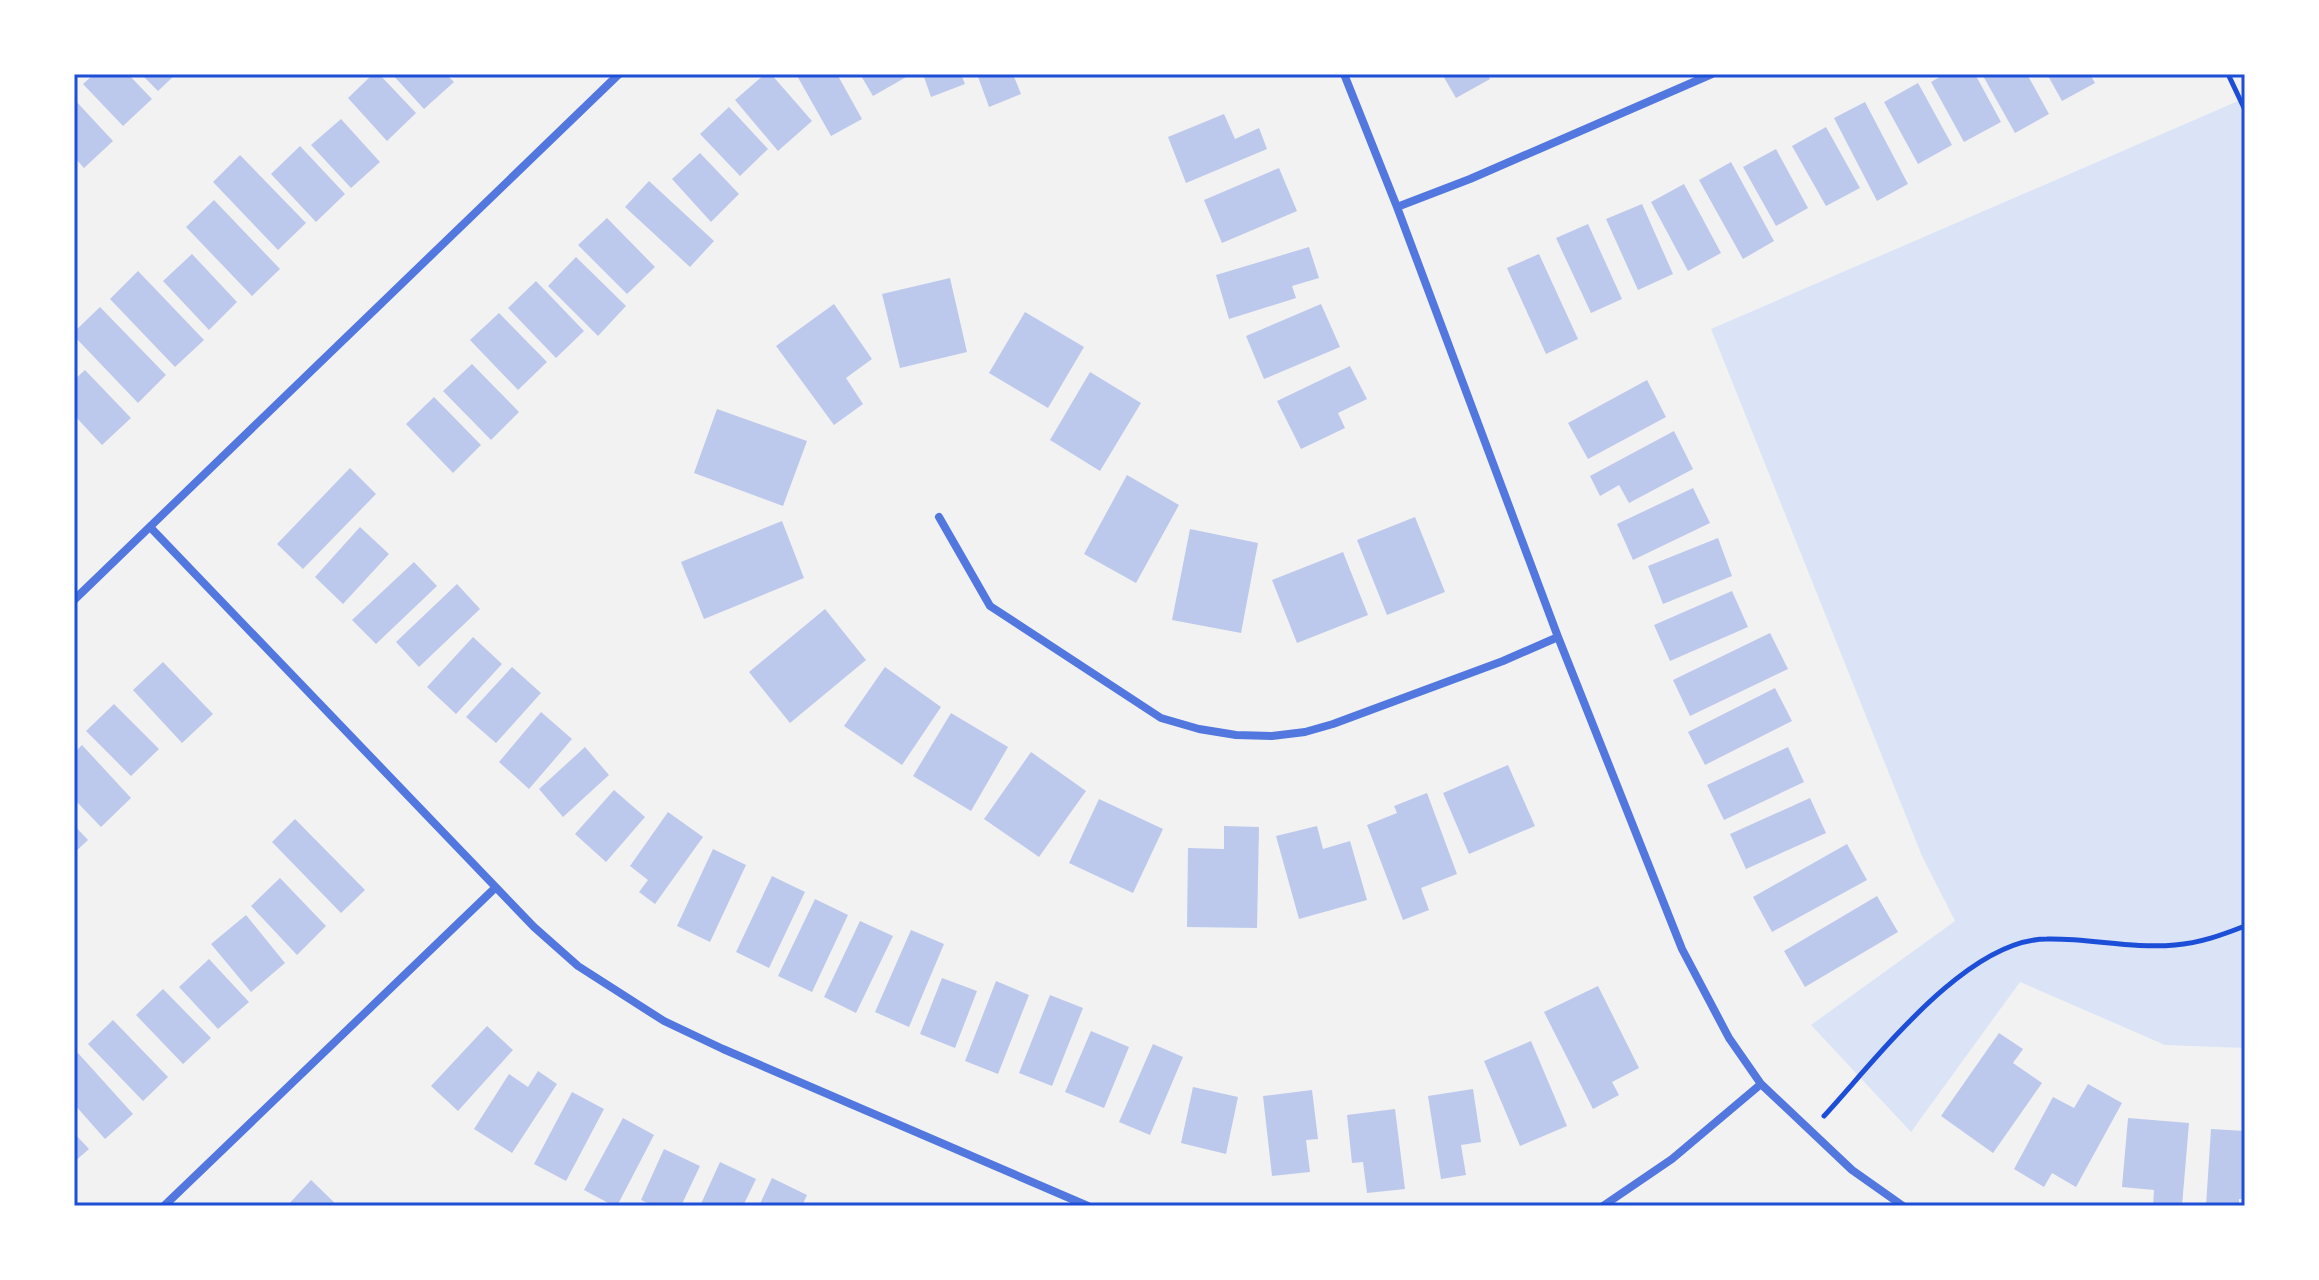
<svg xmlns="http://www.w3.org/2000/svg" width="2319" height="1280" font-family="Roboto,sans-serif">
	<rect width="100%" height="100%" fill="#f2f2f2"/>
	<path fill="#dbe4f7" d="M2245 98V1048L2165 1045 2020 982 1911 1132 1811 1025 1955 921 1922 856 1711 329Z"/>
	<path fill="#bdc9ec" d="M94 74H128L152 99 123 126 83 84Z
		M141 74H176L158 91Z
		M373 74H379L416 113 387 141 348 98Z
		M392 74H446L454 82 424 109Z
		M765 74H771L812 121 778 151 735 100Z
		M796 74H837L862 119 831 136Z
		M860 74H907L908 76 873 96Z
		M923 74H961L965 84 931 97Z
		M977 74H1013L1021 94 989 107Z
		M1442 74H1487L1490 79 1456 98Z
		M1945 74H1975L2001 122 1964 142 1931 82Z
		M1982 74H2027L2049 114 2015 133Z
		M2047 74H2090L2095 83 2062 101Z
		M1918 83 1952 145 1918 164 1884 102Z
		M74 99 113 141 84 168 74 157Z
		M1865 102 1908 184 1877 201 1834 118Z
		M729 107 768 149 740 176 700 134Z
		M1224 114 1235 139 1259 128 1267 149 1186 183 1168 137Z
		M341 119 380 162 351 188 311 145Z
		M1826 127 1860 188 1826 206 1792 146Z
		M300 146 345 194 316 222 271 174Z
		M1776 149 1808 208 1776 226 1743 167Z
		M700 153 739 194 711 222 672 179Z
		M240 155 306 223 278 250 213 182Z
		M1731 162 1774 241 1743 259 1699 180Z
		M1279 168 1297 211 1222 243 1204 200Z
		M649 181 714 241 690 267 625 207Z
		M1684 184 1721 253 1688 271 1651 202Z
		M214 200 280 269 252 296 186 227Z
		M1642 204 1673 274 1638 290 1606 219Z
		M607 218 655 267 627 294 578 245Z
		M1588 224 1622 299 1591 313 1556 238Z
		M1309 247 1319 278 1292 286 1296 298 1229 319 1216 275Z
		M192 254 237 302 209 330 163 281Z
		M1539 254 1578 339 1546 354 1507 268Z
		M576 257 626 306 598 336 548 286Z
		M138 271 204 340 175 367 110 299Z
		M950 278 967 352 900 368 882 294Z
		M536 281 584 331 556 358 508 308Z
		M834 304 872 359 846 378 863 404 834 425 776 346Z
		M1321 304 1340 347 1264 379 1246 336Z
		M100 307 166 375 138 403 74 336V332Z
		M1025 312 1084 347 1048 408 989 373Z
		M499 313 547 362 518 390 470 340Z
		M472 364 519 412 491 440 443 391Z
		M1350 366 1367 399 1338 413 1345 428 1301 449 1277 401Z
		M85 370 131 418 102 445 74 415V380Z
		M1090 372 1141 403 1100 471 1050 440Z
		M1647 380 1666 417 1588 459 1568 423Z
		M434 397 481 445 453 473 406 424Z
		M717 409 807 441 783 506 694 473Z
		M1674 431 1693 469 1629 503 1619 485 1600 496 1590 476Z
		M350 468 376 494 303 569 277 544Z
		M1127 475 1179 505 1136 583 1084 554Z
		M1693 488 1710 523 1633 560 1617 524Z
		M1415 517 1445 592 1387 615 1357 540Z
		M782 521 804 578 704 619 681 562Z
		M360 527 389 554 343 604 315 577Z
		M1190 529 1258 543 1241 633 1172 620Z
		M1718 538 1732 576 1663 604 1648 566Z
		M1343 552 1368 615 1297 643 1272 580Z
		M414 562 437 586 376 644 352 620Z
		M457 584 480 609 419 667 396 642Z
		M1732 591 1748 627 1670 661 1654 625Z
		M825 609 866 660 790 723 749 672Z
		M1770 633 1788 669 1690 716 1673 680Z
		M473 637 502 664 456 714 427 687Z
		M163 662 213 714 182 743 133 690Z
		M512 667 541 693 496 743 466 717Z
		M885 667 941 707 902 765 844 726Z
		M1775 688 1792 721 1705 765 1688 732Z
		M114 704 159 749 131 776 86 731Z
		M541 712 572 739 529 789 499 762Z
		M951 713 1008 747 971 811 913 776Z
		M82 745 131 798 101 827 74 799V753Z
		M585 747 609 775 563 817 539 789Z
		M1788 747 1804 782 1724 820 1707 785Z
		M1031 752 1086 791 1039 857 984 819Z
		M1508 765 1535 826 1469 854 1443 793Z
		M614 790 645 817 606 862 575 834Z
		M1427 793 1457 874 1421 888 1429 910 1403 920 1367 825 1397 813 1394 806Z
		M1810 798 1826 833 1746 869 1730 834Z
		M1099 799 1163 829 1133 893 1069 863Z
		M668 812 703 837 655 904 639 892 648 880 630 866Z
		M295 819 365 890 341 913 272 842Z
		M74 825 88 840 74 853Z
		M1224 826 1259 827 1257 928 1187 927 1188 848 1224 849Z
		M1317 826 1323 849 1350 841 1367 900 1299 919 1276 836Z
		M1847 844 1867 880 1772 932 1753 897Z
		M713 849 746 865 710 942 677 926Z
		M772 876 805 892 769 968 736 952Z
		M280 878 326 926 297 955 251 906Z
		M1877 896 1898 932 1805 987 1784 951Z
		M815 899 848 915 812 992 778 976Z
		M246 915 285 963 251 992 211 944Z
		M860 921 893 936 856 1013 824 997Z
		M911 930 944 944 909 1027 875 1012Z
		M209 959 249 1002 218 1029 179 987Z
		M942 978 977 991 955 1048 920 1034Z
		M996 981 1029 995 998 1074 965 1061Z
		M1598 986 1639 1068 1612 1082 1619 1095 1593 1109 1544 1012Z
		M163 989 211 1038 183 1064 136 1015Z
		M1050 995 1083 1008 1052 1086 1019 1073Z
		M113 1020 168 1077 143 1101 88 1044Z
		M487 1026 513 1050 458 1111 431 1086Z
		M1091 1031 1129 1047 1104 1108 1065 1092Z
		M1999 1033 2023 1049 2013 1063 2042 1083 1993 1153 1941 1116Z
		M1531 1041 1567 1126 1520 1146 1484 1061Z
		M1153 1044 1183 1057 1150 1135 1119 1122Z
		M78 1053 133 1114 105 1139 74 1104V1057Z
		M538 1071 557 1084 512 1153 474 1129 509 1074 528 1087Z
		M2088 1084 2122 1103 2076 1187 2052 1173 2044 1187 2014 1169 2053 1097 2074 1108Z
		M1193 1087 1238 1097 1226 1154 1181 1143Z
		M1473 1089 1481 1142 1461 1145 1466 1175 1441 1179 1428 1096Z
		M1312 1090 1318 1139 1306 1140 1310 1172 1272 1176 1263 1096Z
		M572 1092 604 1109 566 1181 534 1164Z
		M1395 1109 1405 1189 1367 1193 1363 1162 1352 1163 1347 1115Z
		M623 1118 654 1135 617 1206H614L584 1190Z
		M2128 1118 2189 1123 2182 1206H2153L2154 1190 2122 1187Z
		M2211 1129 2245 1131V1199H2239V1206H2206Z
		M74 1133 89 1149 74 1162Z
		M664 1149 700 1166 681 1206H654L641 1200Z
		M720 1162 756 1179 743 1206H700Z
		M772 1178 807 1195 802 1206H759Z
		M311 1180 338 1206H287Z"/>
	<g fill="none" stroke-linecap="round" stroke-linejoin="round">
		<path stroke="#1d4ed8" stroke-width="5" d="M2228 74 2245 110
			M1824 1116C1876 1060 1966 939 2047 939 2090 938 2132 949 2175 945 2200 943 2222 935 2245 926"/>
		<path stroke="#5277de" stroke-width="8" d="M1344 74 1397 207 1558 637 1682 949 1729 1038 1761 1084 1852 1170 1903 1206
			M1397 207 1470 179 1712 74
			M939 517 990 606 1161 718 1199 729 1236 735 1272 736 1305 732 1333 724 1503 661 1558 637
			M150 527 534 927 578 966 664 1021 723 1049 1088 1206
			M74 600 619 74
			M164 1206 495 888
			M1603 1206 1672 1159 1761 1084"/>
	</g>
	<rect width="2319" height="1280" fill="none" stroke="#ffffff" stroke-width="152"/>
	<rect x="76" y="76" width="2167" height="1128" fill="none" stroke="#1d4ed8" stroke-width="3"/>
</svg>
